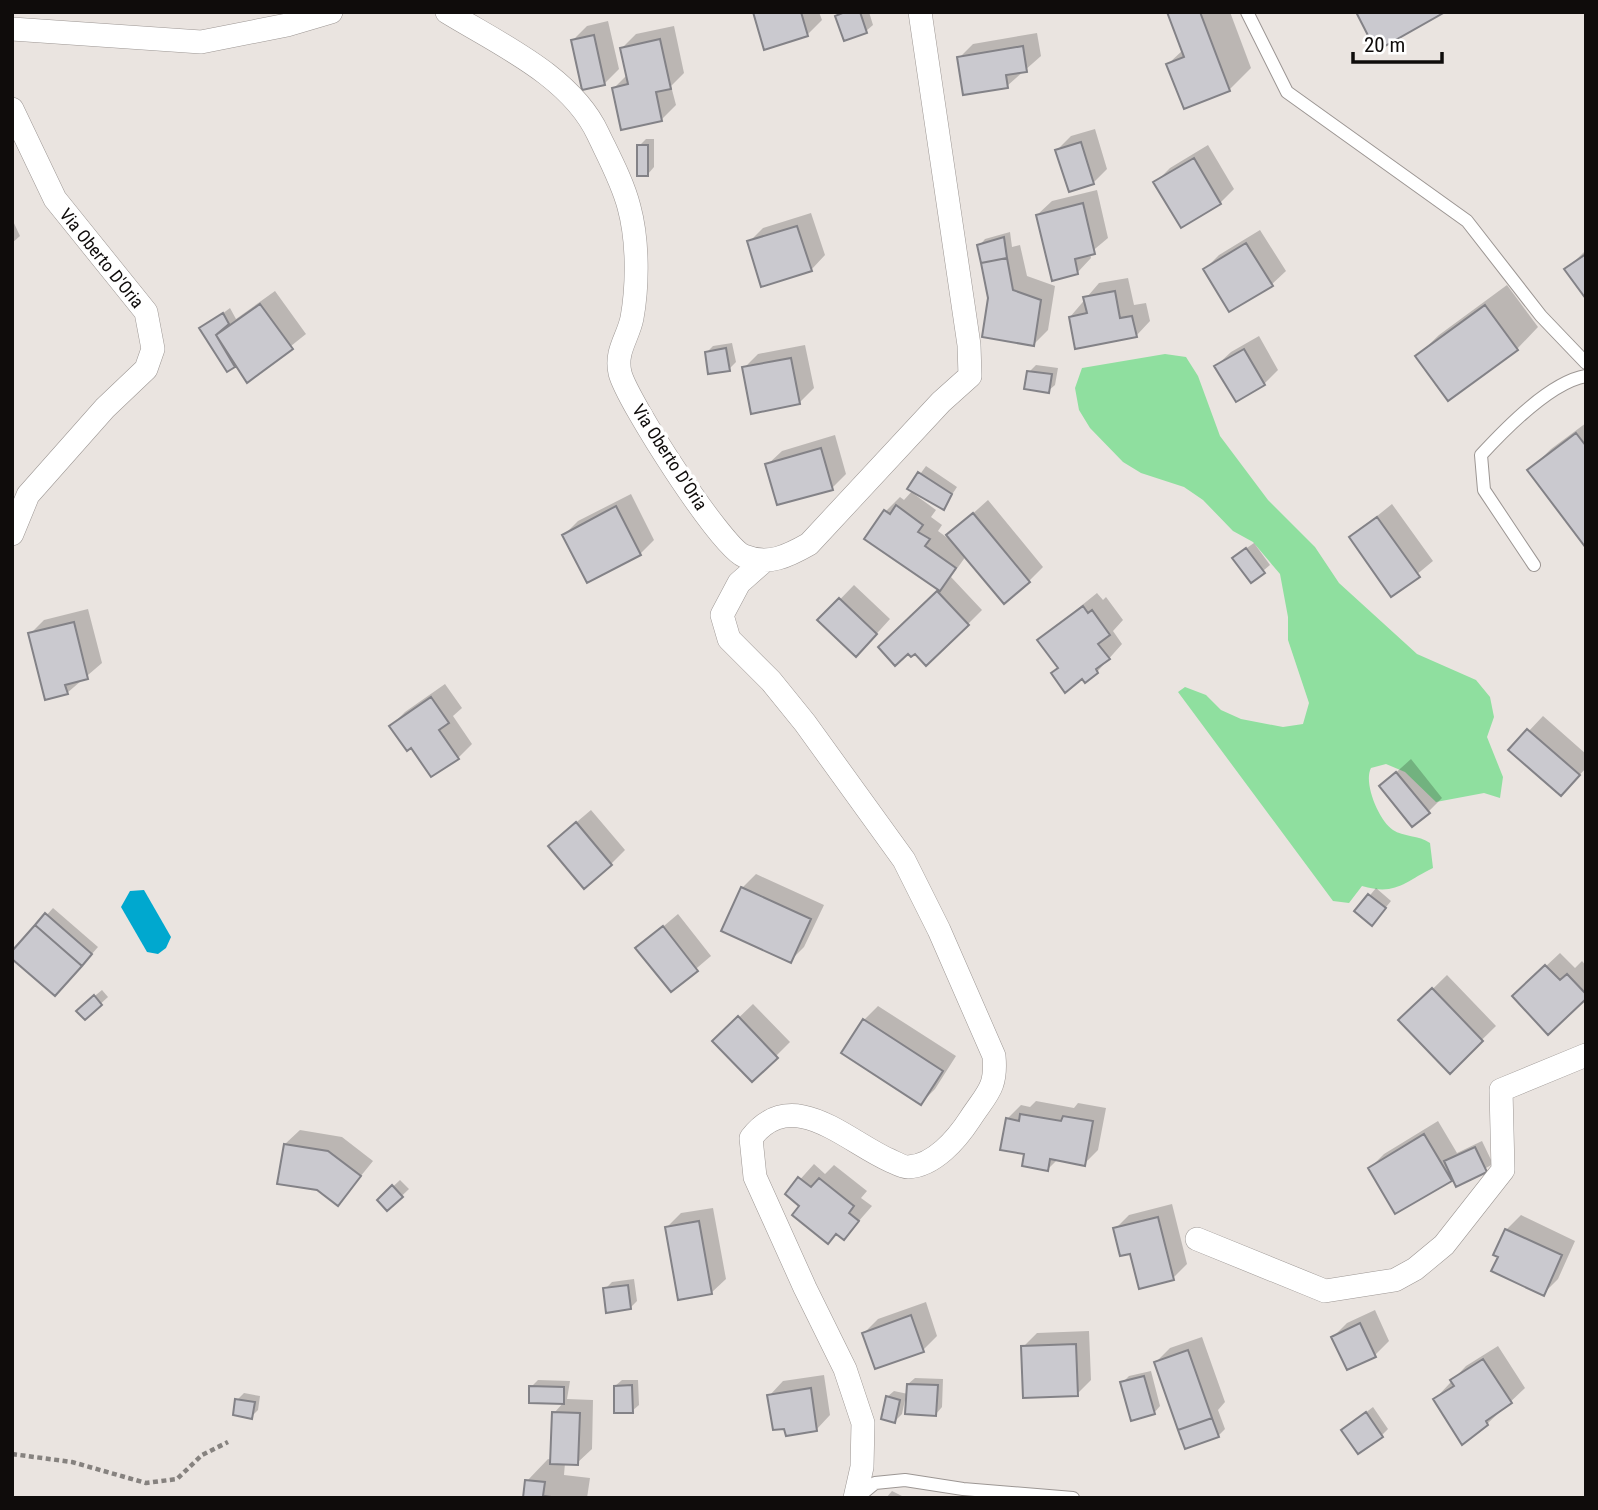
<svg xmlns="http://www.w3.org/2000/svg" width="1598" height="1510" font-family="'Roboto Condensed',sans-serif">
	<rect width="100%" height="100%" fill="#eae4e0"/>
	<path fill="#8fdf9f" d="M1165 354 1186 357 1198 376 1220 436 1268 500 1315 547 1339 583 1417 654 1476 680 1490 697 1494 717 1487 737 1503 777 1500 798 1484 793 1436 802 1405 772 1386 764 1371 768C1363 783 1379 821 1393 830 1403 837 1419 835 1430 843L1433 868C1404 882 1396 896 1362 886L1349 903 1333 901 1178 692 1185 687 1206 695 1221 710 1241 719 1283 727 1303 724 1309 703 1288 640V617L1280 574 1253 542 1233 531 1203 500 1184 487 1141 473 1123 462 1090 428 1079 410 1075 388 1082 368Z"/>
	<path fill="#00a8cf" d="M144 890 171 937 166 948 158 954 147 952 121 907 130 891Z"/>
	<path fill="#0003" d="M754 12H819L822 20 807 35Z
		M841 12H869L873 25 866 31 845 39 837 16Z
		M1169 12H1230L1251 68 1229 90 1168 64 1183 50Z
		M608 21 619 69 604 84 573 40 587 26Z
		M674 26 684 73 671 86 676 105 661 120 614 88 628 74 622 48 636 34Z
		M1037 33 1041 56 1007 86 959 58 973 44Z
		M1095 129 1107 169 1093 183 1057 150 1071 136Z
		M646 139H654V167L648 174 639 146Z
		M1208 145 1234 189 1220 203 1156 182 1170 168Z
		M1097 190 1108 238 1090 253 1091 258 1077 273 1037 215 1052 201Z
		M811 213 825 255 811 270 749 242 763 228Z
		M12 219 20 236 12 243Z
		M1260 230 1286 271 1271 285 1205 269 1219 255Z
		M1010 232 1012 247 1020 245 1027 276 1055 286 1048 330 1034 344 990 298 979 246 985 239Z
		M1586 250V296L1566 270Z
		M1128 278 1134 305 1146 303 1150 321 1136 336 1070 317 1099 283Z
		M1507 285 1538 327 1517 349 1417 356 1439 335Z
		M275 291 306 334 247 381 236 363 234 366 202 329 230 308 236 319Z
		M1259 336 1278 370 1264 384 1216 366 1231 352Z
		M732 343 736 362 729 369 706 353 713 346Z
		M805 345 814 388 799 403 744 368 758 354Z
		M1036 365 1058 368 1055 385 1048 391 1029 372Z
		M1586 423V545L1529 471 1551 449Z
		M835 435 846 474 832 488 767 465 782 451Z
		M926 466 957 487 943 508 914 494 936 510 931 517 942 525 938 531 953 542 949 535 988 500 1043 567 1029 581 966 556 951 577 982 610 968 624 894 633 941 589 867 538 886 511 900 497 904 500 913 490 910 488Z
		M631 494 654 540 640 554 564 535 578 521Z
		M1392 504 1433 561 1392 595 1351 537Z
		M1254 543 1270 565 1251 581 1241 552Z
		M854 585 890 619 870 641 820 620Z
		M1097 593 1103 600 1106 597 1123 620 1113 631 1122 644 1097 672 1039 640Z
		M88 609 102 663 67 693 30 634 44 620Z
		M445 684 462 708 453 716 472 744 458 758 411 746 391 726 405 712Z
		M1543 716 1586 754V768L1575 780 1511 750Z
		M1411 759 1442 798 1428 812 1381 786Z
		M591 810 625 850 611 864 565 832Z
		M756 874 824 905 804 947 790 961 742 888Z
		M1376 888 1391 901 1378 917 1357 911Z
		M53 908 98 947 69 980 12 954Z
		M678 914 711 956 671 990 638 948Z
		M1560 953 1575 968 1582 961 1586 966V996L1528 983Z
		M1447 975 1496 1026 1450 1071 1401 1020Z
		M102 990 108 997 85 1018V1004Z
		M753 1004 790 1042 752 1080 729 1027Z
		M878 1006 956 1056 935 1089 921 1103 864 1020Z
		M1036 1101 1074 1108 1078 1103 1106 1108 1098 1150 1084 1164 1058 1159 1048 1169 1007 1119 1021 1105 1030 1107Z
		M1438 1121 1457 1153 1482 1141 1493 1164 1457 1185 1453 1177 1451 1180 1370 1168 1384 1154Z
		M300 1130 342 1137 373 1161 338 1204 285 1144Z
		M814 1164 825 1174 834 1165 867 1191 861 1198 872 1206 844 1238 787 1194Z
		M400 1180 409 1189 388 1209 379 1200Z
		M1172 1204 1187 1264 1173 1278 1131 1252 1115 1229 1129 1215Z
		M713 1208 726 1279 711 1293 667 1227 681 1213Z
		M1521 1215 1575 1241 1558 1279 1544 1293 1495 1254 1506 1230Z
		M634 1279 637 1301 630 1308 605 1289 612 1282Z
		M926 1302 937 1336 923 1350 864 1333 878 1319Z
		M1375 1310 1389 1341 1375 1355 1333 1337 1347 1323Z
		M1089 1331 1091 1380 1077 1394 1023 1347 1037 1333Z
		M1202 1337 1225 1402 1218 1410 1225 1429 1218 1436 1156 1362 1170 1348Z
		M1498 1346 1525 1388 1487 1424 1435 1399 1466 1366Z
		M1151 1371 1160 1406 1154 1413 1122 1383 1129 1376Z
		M824 1375 830 1415 816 1430 769 1396 783 1381Z
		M915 1378 943 1379 942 1407 936 1414 906 1395 902 1414 895 1421 887 1397 894 1391 908 1394V1384Z
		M538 1380 570 1381 567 1399 593 1400 592 1449 577 1463H565L564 1475 590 1478 587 1498H525L527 1481 548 1459 552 1460 554 1413 564 1402 530 1401 531 1387Z
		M622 1380H638L639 1405 632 1411 615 1386Z
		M244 1393 260 1396 258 1410 251 1417 237 1400Z
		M1373 1407 1388 1429 1382 1435 1343 1430Z
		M892 1491 906 1498H886Z"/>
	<path fill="#cac9cf" stroke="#838287" stroke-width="2" d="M753 12H801L808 36 764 50Z
		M845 12H860L867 33 844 41 835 16Z
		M1167 12H1200L1230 91 1184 109 1166 64 1184 57Z
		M1356 12H1445L1376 51Z
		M594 35 605 85 582 90 571 40Z
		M660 39 671 89 656 92 662 121 621 130 612 88 628 84 620 48Z
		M1023 46 1027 72 1006 75 1008 88 963 95 957 57Z
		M1081 142 1094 184 1069 192 1055 150Z
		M637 145H648V176H637Z
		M1194 158 1221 204 1181 228 1153 182Z
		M1083 203 1095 254 1075 259 1078 274 1052 281 1036 215Z
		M797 226 812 271 761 287 747 241Z
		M1004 237 1007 258 981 263 977 245Z
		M1246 243 1273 286 1229 312 1203 269Z
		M1586 254V299L1564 269Z
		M1007 258 1013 290 1041 300 1034 346 982 337 988 298 981 263Z
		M1115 291 1120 318 1132 316 1137 337 1075 349 1069 317 1087 313 1083 297Z
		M260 304 293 349 247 383 216 335Z
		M1485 305 1518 350 1448 401 1415 356Z
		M223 313 229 324 216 335 235 367 227 372 199 328Z
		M726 348 730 371 708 374 705 352Z
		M1244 349 1265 385 1236 402 1214 366Z
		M791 358 800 404 751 414 742 367Z
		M1027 371 1052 374 1049 393 1024 389Z
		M1576 433 1586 446V548L1527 470Z
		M821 448 833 490 777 505 765 464Z
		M918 472 952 494 944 510 907 489Z
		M896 505 923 525 918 532 930 539 925 546 956 568 940 591 864 539 884 510 890 514Z
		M616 506 641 555 587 583 562 535Z
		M973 513 1030 582 1004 604 946 535Z
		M1377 517 1420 577 1391 597 1349 537Z
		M1246 548 1265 573 1251 583 1232 558Z
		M937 591 969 625 926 666 915 654 911 657 908 654 895 666 878 647Z
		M839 598 877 634 856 657 817 620Z
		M1083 606 1088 613 1092 610 1110 635 1098 644 1110 659 1096 669 1098 673 1085 683 1082 679 1065 693 1051 673 1058 668 1037 640Z
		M74 622 88 679 65 685 68 694 45 700 28 633Z
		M431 697 449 723 439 730 459 759 431 777 411 748 407 751 389 726Z
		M1527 729 1580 775 1561 796 1508 750Z
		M1396 772 1430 813 1412 827 1379 786Z
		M576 822 612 865 584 889 548 846Z
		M741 887 811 919 791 963 721 931Z
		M1368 894 1386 908 1372 926 1354 911Z
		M45 913 92 954 82 966 35 925Z
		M35 925 82 966 55 996 12 959V951Z
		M663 926 698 971 671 992 635 948Z
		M1545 965 1560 980 1567 974 1586 994V999L1548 1035 1512 996Z
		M1432 988 1483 1041 1450 1074 1398 1020Z
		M94 995 102 1005 85 1020 76 1011Z
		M738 1016 778 1058 752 1082 712 1041Z
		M863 1019 943 1071 921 1105 841 1053Z
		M1020 1114 1061 1121 1063 1116 1093 1121 1085 1166 1050 1159 1048 1171 1022 1166 1024 1154 1000 1150 1006 1118 1019 1121Z
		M1424 1134 1452 1181 1395 1214 1368 1168Z
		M284 1144 328 1151 361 1176 338 1206 317 1190 277 1184Z
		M1475 1147 1487 1172 1456 1187 1444 1161Z
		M798 1177 811 1187 819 1178 854 1206 849 1213 859 1221 844 1240 836 1234 828 1244 792 1215 799 1206 785 1194Z
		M392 1185 403 1197 387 1211 377 1200Z
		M1158 1217 1174 1280 1139 1289 1130 1254 1120 1256 1113 1228Z
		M699 1221 712 1294 678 1300 665 1227Z
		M1505 1229 1562 1255 1544 1296 1491 1271 1498 1257 1493 1255Z
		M628 1285 631 1309 606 1313 603 1288Z
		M911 1315 924 1352 875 1369 862 1333Z
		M1360 1323 1376 1357 1347 1370 1331 1337Z
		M1076 1344 1078 1396 1023 1398 1021 1346Z
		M1188 1350 1212 1418 1178 1430 1154 1362Z
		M1483 1359 1512 1403 1486 1421 1488 1425 1462 1445 1433 1399 1454 1386 1450 1380Z
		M1144 1376 1155 1414 1131 1421 1120 1382Z
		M907 1384 938 1385 936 1416 905 1414Z
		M632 1385 633 1413H614V1386Z
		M529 1386 564 1387V1404L529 1403Z
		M811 1388 817 1431 786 1436 784 1429 773 1430 767 1395Z
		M886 1396 900 1400 895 1423 881 1419Z
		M235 1399 255 1402 252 1419 233 1415Z
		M552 1412 580 1413 578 1465 550 1464Z
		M1366 1412 1383 1437 1358 1454 1341 1430Z
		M1212 1418 1219 1437 1185 1449 1178 1430Z
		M525 1480 545 1482 543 1496 560 1498H523Z"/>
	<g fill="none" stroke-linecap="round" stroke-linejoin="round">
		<g stroke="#9c9693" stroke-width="14">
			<path id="service" d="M1247 12 1287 92 1467 221 1541 316 1586 363
				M1534 565 1484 490 1481 455C1505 429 1550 382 1586 376
				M858 1497 875 1483 905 1480 963 1489 1073 1498"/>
		</g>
		<g stroke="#9c9693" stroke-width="24">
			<path id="minor" d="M447 12C499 44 571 76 598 134 609 157 623 183 629 207 638 240 638 284 632 318 628 338 615 351 620 373 627 401 721 547 744 556 768 566 788 556 809 544L941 402 970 376 969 345 920 12
				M12 29 201 42 287 25 331 12
				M12 109 55 199 146 312 153 349 146 369 105 408 28 495 12 534
				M764 561 739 583 722 615 729 639 771 681 805 723 904 860 939 930 994 1056C997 1088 987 1093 970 1119 957 1139 934 1166 908 1167 902 1167 894 1162 889 1160 845 1140 792 1085 751 1138L755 1177 805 1288 845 1369 863 1423 862 1467 855 1498
				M1197 1239 1325 1291 1395 1280 1415 1269 1444 1245 1503 1170 1501 1090 1586 1055"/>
		</g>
		<path stroke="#86827f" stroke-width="4.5" stroke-dasharray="5 3.5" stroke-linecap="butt" d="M12 1454 72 1462 146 1483 177 1479 202 1455 228 1442"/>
		<use href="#service" stroke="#fff" stroke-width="12"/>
		<use href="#minor" stroke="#fff" stroke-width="23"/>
	</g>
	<g text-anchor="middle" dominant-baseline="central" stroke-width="7" stroke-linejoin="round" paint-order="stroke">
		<g font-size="18" fill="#0f0c0b" stroke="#fff">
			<text transform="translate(102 258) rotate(51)">Via Oberto D'Oria</text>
			<text transform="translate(670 457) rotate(57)">Via Oberto D'Oria</text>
		</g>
	</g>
	<rect width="1598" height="1510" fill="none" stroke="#0f0c0b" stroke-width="28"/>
	<path d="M1353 52v10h89v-10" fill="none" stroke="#0f0c0b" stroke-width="3.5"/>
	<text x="1364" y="52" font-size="21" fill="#0f0c0b" stroke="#ffffff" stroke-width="5" paint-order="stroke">20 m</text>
</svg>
